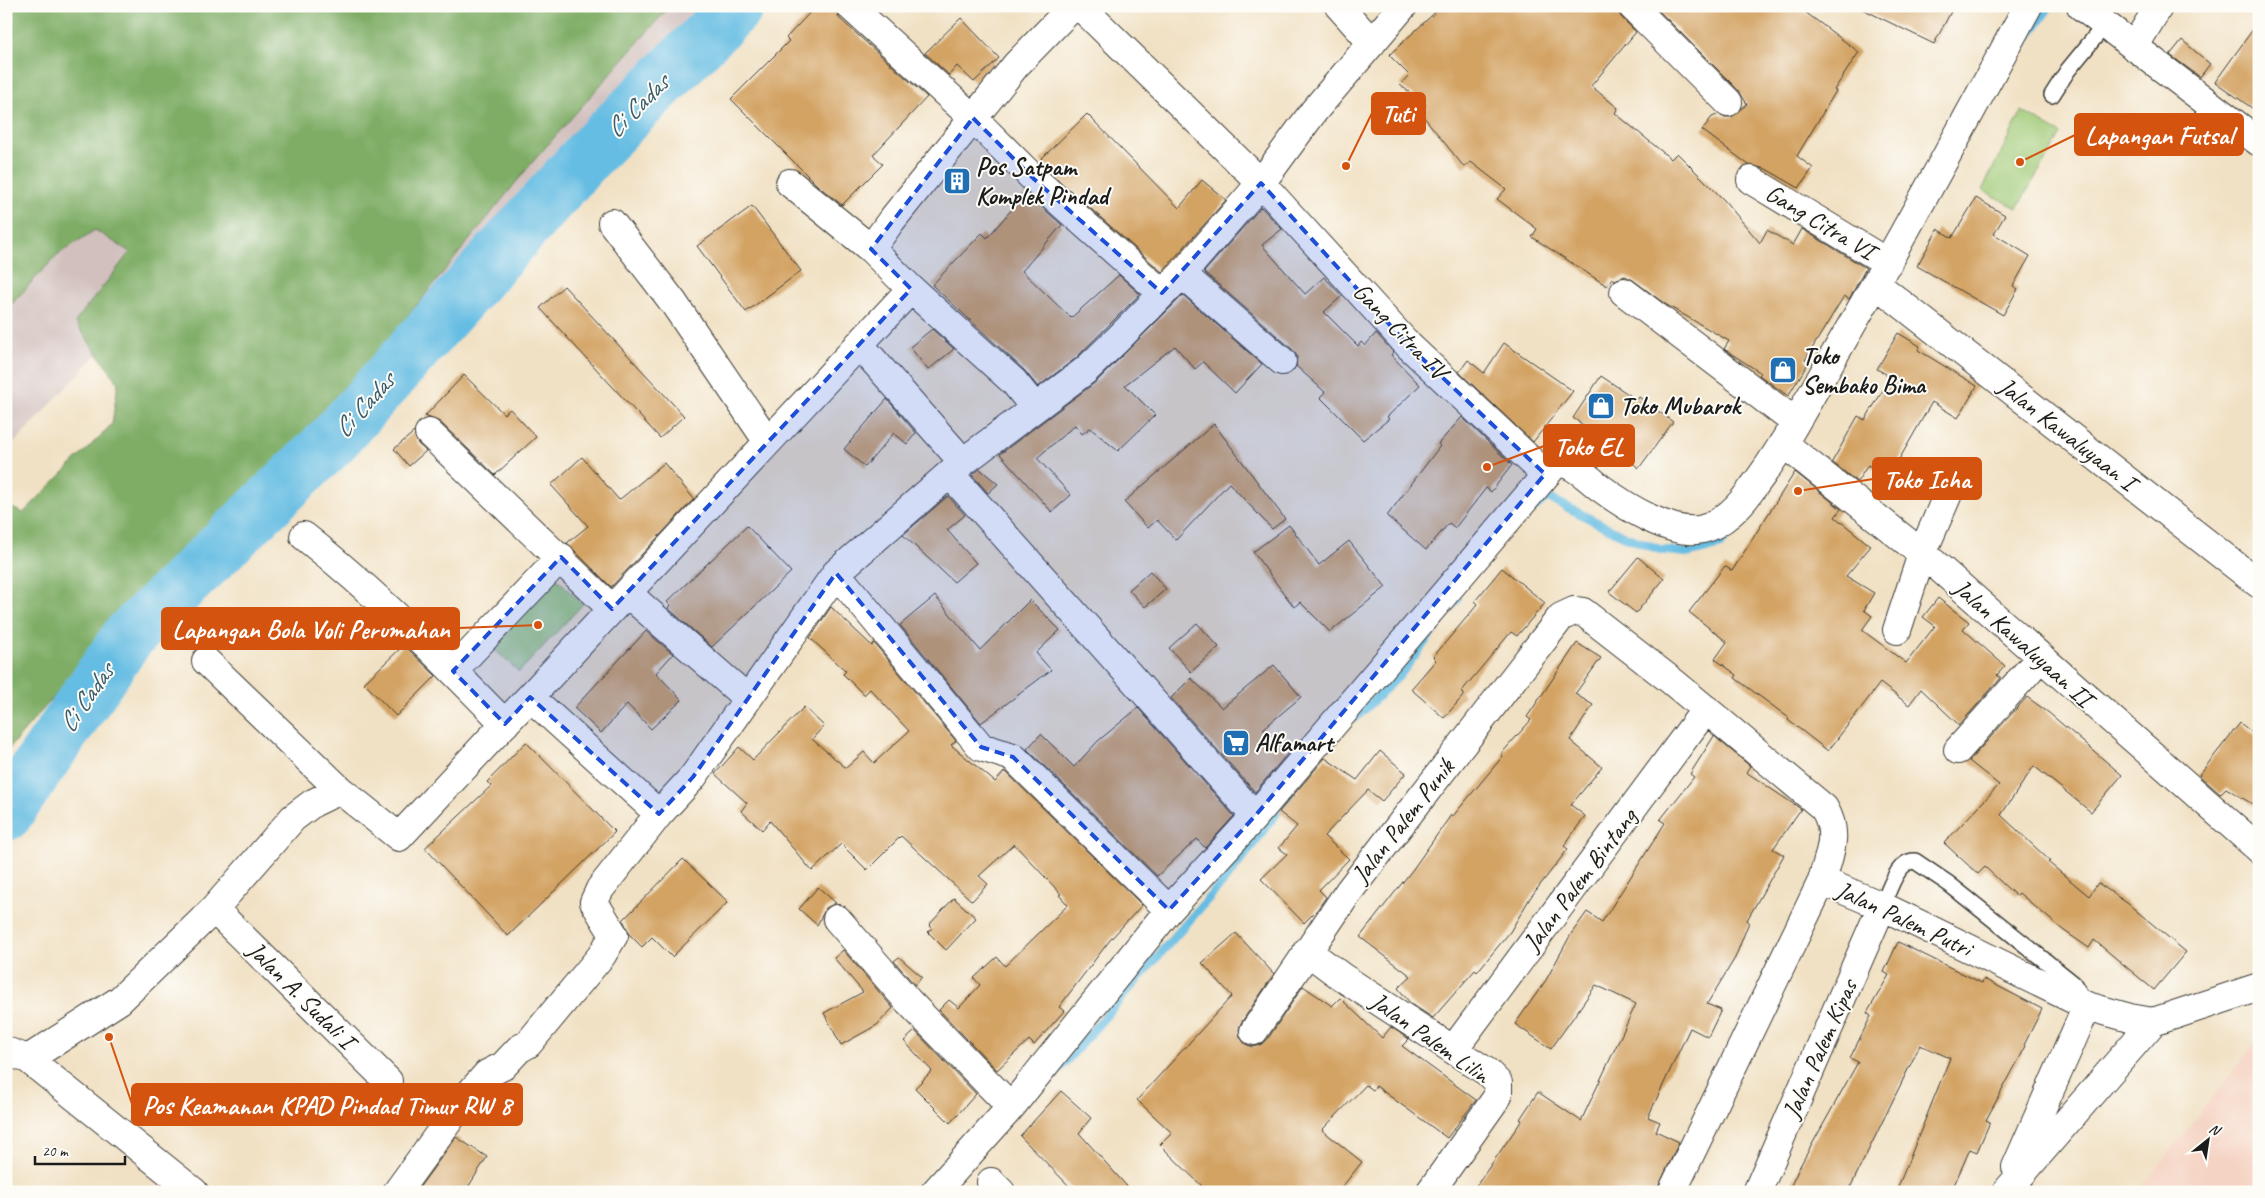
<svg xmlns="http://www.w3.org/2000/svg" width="2265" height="1198" font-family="Caveat,sans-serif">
	<rect width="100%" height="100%" fill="#fdfcf7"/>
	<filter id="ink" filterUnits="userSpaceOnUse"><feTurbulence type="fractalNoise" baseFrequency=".02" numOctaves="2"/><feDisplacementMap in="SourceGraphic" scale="10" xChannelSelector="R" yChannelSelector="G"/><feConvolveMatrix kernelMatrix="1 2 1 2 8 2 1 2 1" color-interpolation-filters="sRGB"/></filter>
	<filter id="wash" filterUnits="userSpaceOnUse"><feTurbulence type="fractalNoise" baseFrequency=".0096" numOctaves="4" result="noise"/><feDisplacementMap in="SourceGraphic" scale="20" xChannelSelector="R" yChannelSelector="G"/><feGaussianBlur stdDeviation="1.12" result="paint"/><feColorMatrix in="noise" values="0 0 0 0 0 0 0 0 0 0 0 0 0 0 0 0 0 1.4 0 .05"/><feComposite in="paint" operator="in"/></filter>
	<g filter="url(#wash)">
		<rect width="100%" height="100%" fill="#f1e1c4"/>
		<path fill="#f5d3c2" d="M2259 1038V1192H2138Z"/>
		<path fill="#d1c0bd" d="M6 6H737L618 130 436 344 266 173 6 452Z"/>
		<path fill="#9fc975" stroke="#5e7248" d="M2022 111 2061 134 2017 208 1982 190Z
			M556 578 583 604 519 672 492 647Z"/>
		<path fill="#7fad66" stroke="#4e6441" d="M6 6H670L530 165 370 363 242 503 119 622 6 752V505L23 513 112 424 118 383 75 322 130 252 95 230 57 255 6 310Z"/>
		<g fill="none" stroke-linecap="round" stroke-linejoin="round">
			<path stroke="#66bde3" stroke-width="9" d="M2014 57 2047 10
				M1531 510 1547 497 1626 537 1661 550 1690 553 1720 545 1739 521
				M1355 718 1399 676 1457 599
				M1054 1075 1234 869 1291 794"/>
			<path stroke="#66bde3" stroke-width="54" d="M6 814 128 637 330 443 590 153 737 6"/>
		</g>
		<g id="blocks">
			<path fill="#d3a363" d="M816 6H835L839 18 927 97 873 155 883 164 842 205 818 186 731 99 789 41 786 38Z
				M1442 6H1617L1621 17 1636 32 1591 86 1618 108 1615 113 1671 159 1677 153 1724 200 1760 243 1767 230 1793 245 1802 229 1866 268 1849 299 1844 296 1805 360 1809 362 1788 396 1759 375 1761 373 1724 349 1729 341 1665 304 1633 280 1625 276 1615 280 1612 278 1607 286 1532 237 1537 229 1497 199 1506 189 1471 162 1464 167 1419 111 1426 105 1400 85 1409 75 1389 55Z
				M1654 6H1797L1859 52 1834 90 1836 91 1797 156 1813 168 1799 188 1766 169 1749 165 1702 130 1712 117 1719 114 1724 117H1732L1747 104 1739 91Z
				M1856 6H1954L1934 44Z
				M961 18 999 58 974 82 957 66 949 75 925 53Z
				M2259 21V113L2215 82Z
				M2182 40 2210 64 2200 77 2170 55Z
				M1087 114 1179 208 1202 180 1226 200 1162 272 1046 169 1040 160Z
				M1026 193 1062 225 1022 271 1071 318 1119 275 1140 294 1076 358 1038 387 1024 370 932 285 982 233 987 238Z
				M1976 198 2005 215 1994 234 2030 256 2013 286 2018 289 2003 315 1917 266 1938 229 1952 238Z
				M752 206 801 271 746 312 697 246Z
				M1261 207 1282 229 1262 245 1305 294 1324 277 1342 296 1324 312 1358 346 1361 342 1365 346 1376 333 1393 352 1391 355 1420 385 1387 417 1389 419 1363 440 1320 397 1325 392 1296 366 1297 356 1292 349 1204 272Z
				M564 286 684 416 660 438 540 308Z
				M1183 295 1262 364 1235 393 1203 362 1195 369 1175 346 1125 385 1155 415 1118 451 1090 428 1082 434 1075 425 1037 458 1071 495 1052 512 1000 454 1097 381Z
				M932 329 954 349 928 370 910 347Z
				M1898 333 1920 346 1918 350 1977 386 1958 418 1932 402 1889 477 1868 465 1857 482 1832 462 1858 416 1865 420 1891 377 1877 369Z
				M1504 343 1573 391 1533 442 1459 372 1468 360 1484 373Z
				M464 375 504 414 510 409 536 437 495 475 440 422 425 416Z
				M1601 376 1637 400 1639 397 1673 422 1639 468 1605 443 1607 441 1573 418Z
				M887 399 916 433 907 444 894 433 865 467 844 449Z
				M1462 417 1512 465 1491 492 1486 488 1455 528 1449 523 1426 550 1387 516 1440 446 1438 444Z
				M1214 424 1285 519 1272 529 1229 483 1176 540 1157 520 1148 528 1124 502Z
				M414 432 418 444 426 451 409 466 394 449Z
				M582 457 619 500 664 463 694 499 611 587 567 543 588 526 551 485Z
				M980 469 998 484 988 493 972 475Z
				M1795 472 1841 509 1835 517 1871 546 1846 576 1874 593 1864 610 1872 616 1862 630 1906 663 1935 626 1923 617 1938 598 1969 622 1963 629 2005 666 1997 675 2001 678 1959 725 1921 689 1909 705 1880 683 1828 751 1788 720 1789 718 1735 678 1737 675 1715 659 1727 642 1689 612 1725 566 1732 571Z
				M948 496 965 515 947 530 976 563 954 582 903 535Z
				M1289 525 1319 565 1349 541 1386 587 1330 632 1300 602 1294 607 1253 552Z
				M747 526 791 572 712 647 668 608 670 605 667 602Z
				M1638 557 1664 579 1636 613 1609 592Z
				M1502 568 1545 603 1517 636 1511 632 1461 692 1464 695 1444 718 1411 689 1436 660 1433 657 1478 604 1475 601Z
				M1150 571 1166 589 1145 607 1129 590Z
				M935 596 980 650 1030 600 1060 630 1036 653 1051 670 981 723 900 625Z
				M831 607 872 646 874 643 956 741 951 745 995 782 1005 771 1142 905 1110 940 1059 1007 1064 1011 1034 1045 1029 1040 997 1070 939 1010 949 1000 959 1008 980 985 974 978 997 957 1005 966 1068 905 1059 895 1061 894 1014 844 979 876 988 884 972 901 901 836 867 870 841 844 812 871 770 821 762 830 741 811 747 803 715 774 739 747 753 760 804 707 824 726 812 739 846 768 864 752 874 763 909 731 870 689 864 695 843 674 846 671 810 638Z
				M1197 623 1219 647 1191 672 1169 648Z
				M646 631 673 654 656 673 682 700 651 729 627 704 601 733 574 708Z
				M1577 643 1601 658 1575 694 1593 705 1570 740 1602 767 1571 805 1585 816 1564 846 1568 849 1530 898 1510 932 1477 972 1475 970 1433 1018 1410 1003 1398 988 1411 976 1360 937 1413 869 1451 815 1453 816 1503 756 1501 754 1531 720 1527 717Z
				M404 645 436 676 396 716 364 683Z
				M1274 665 1301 697 1263 729 1288 753 1255 792 1171 698 1191 678 1222 708Z
				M2027 697 2049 713 2122 775 2091 812 2034 766 2001 815 2050 861 2048 862 2089 896 2098 883 2127 903 2186 952 2154 990 2094 940 2089 948 2063 930 2019 893 2016 896 1985 867 1978 874 1944 843 1999 785 1969 761Z
				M1138 708 1234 816 1205 848 1197 839 1157 876 1027 749 1041 734 1074 767 1098 741Z
				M2240 723 2259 738V808L2226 788 2220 794 2199 775Z
				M1714 736 1750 766 1746 772 1801 809 1773 849 1784 855 1747 920 1749 922 1735 958 1707 1004 1721 1010 1708 1037 1690 1028 1648 1117 1660 1122 1656 1131 1679 1142 1657 1190 1656 1192H1472L1522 1120 1520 1119 1538 1092 1581 1121 1636 1004 1596 985 1551 1049 1515 1024 1546 980 1571 934 1587 912 1602 922 1665 823 1660 820 1694 777 1690 774Z
				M526 742 615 832 508 936 425 848 491 786 487 782Z
				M1380 751 1406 773 1382 801 1368 790 1324 836 1349 859 1319 890 1326 897 1317 910 1304 923 1261 879 1287 854 1279 848 1297 826 1279 812 1325 758 1357 780Z
				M683 859 728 902 672 957 652 937 642 947 630 935 623 920Z
				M818 887 836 903 826 908 817 925 799 909Z
				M954 898 976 918 946 950 928 932 932 928 929 925Z
				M1236 933 1274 974 1241 1023 1239 1029 1240 1037 1245 1044 1253 1047 1260 1045 1267 1040 1303 986 1332 1006 1340 998 1382 1038 1391 1027 1409 1039 1402 1046 1476 1100 1447 1138 1376 1086 1373 1090 1366 1085 1322 1130 1362 1162 1338 1192H1208L1160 1145 1172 1133 1137 1100 1232 996 1202 963Z
				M1898 942 1982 983 1984 979 2042 1009 2024 1045 2026 1046 1986 1120 1990 1122 1977 1152 1970 1149 1951 1192H1896L1950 1058 1920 1045 1848 1192H1788L1800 1166 1858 1062 1850 1058 1871 1016 1867 1013 1889 975 1884 972Z
				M843 950 893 1008 877 1025 841 1045 824 1013 863 992 834 958Z
				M899 957 922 977 915 985 894 961Z
				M915 1031 976 1094 950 1123 915 1088 932 1071 904 1041Z
				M1061 1091 1091 1118 1079 1133 1132 1192H1075L1020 1136Z
				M456 1137 487 1157 465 1192H416Z"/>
		</g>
	</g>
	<g filter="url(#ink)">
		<use href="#blocks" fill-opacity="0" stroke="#3c3a35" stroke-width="1"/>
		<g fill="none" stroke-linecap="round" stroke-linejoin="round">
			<g stroke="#3c3a35" stroke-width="18">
				<path id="service" d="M2052 95 2068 70 2104 26
					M1882 906C1889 892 1897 860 1915 861L1949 884 2073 983 2085 1002"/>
			</g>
			<g stroke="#3c3a35" stroke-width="30">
				<path id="minor" d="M850 6 973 118 1034 179 1162 293
					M1080 6 1261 183 1409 346 1545 474
					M1339 6 1372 43
					M1632 6 1728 102
					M2081 6 2259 142
					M2134 47 2159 6
					M1751 180 1888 263
					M790 183 871 249 911 289 1014 382 1035 408
					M612 223 673 302 768 442
					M871 249 891 221 1016 65 1073 6
					M1182 274 1282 361
					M1876 284 2259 584
					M1624 292 1795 422
					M859 344 963 462
					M429 433 612 609
					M1783 443 1935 564 2259 849
					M950 474 1255 816
					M304 536C376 593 441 658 505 724
					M836 573 981 747 1013 757 1169 910
					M627 593 747 698
					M1897 630 1922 554 1954 480
					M206 661 340 790 399 837 911 289
					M453 671 561 557
					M530 697 659 814
					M1958 750 2040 658
					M1822 881 1882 906 2087 1006 2130 1018 2153 1022 2259 987
					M214 909 388 1081
					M837 919 908 1001 1011 1107
					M1307 951 1342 977 1487 1072 1498 1083V1096L1430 1192
					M1254 1031 1349 891 1561 617 1574 611 1583 612 1673 682 1824 808C1840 835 1829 853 1822 881L1672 1192
					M1453 1050 1706 709
					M6 1051 28 1059 194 1192
					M28 1059 120 1000 214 909 293 818 313 803 340 790
					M2016 1167 2087 1006
					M991 1182 1001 1192
					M397 1192 463 1101 487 1074 503 1066 519 1049 528 1044 602 955 614 935 594 902 600 889 659 814 693 777 836 573 963 462 1086 370 1120 337 1182 274 1261 183 1314 111 1403 6
					M935 1192 1011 1107 1169 910 1255 816 1556 463C1572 460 1589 480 1602 489 1625 506 1673 537 1703 529 1722 524 1740 506 1751 490 1784 447 1809 398 1836 352 1903 238 1965 122 2028 6
					M1757 1192 1882 906
					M2006 1192 2153 1022"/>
			</g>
			<use href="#service" stroke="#fff" stroke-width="15"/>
			<use href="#minor" stroke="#fff" stroke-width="28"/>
		</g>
	</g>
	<path fill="#1d4ed8" fill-opacity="0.2" stroke="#1d4ed8" stroke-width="4" stroke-dasharray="10 6" stroke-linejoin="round" d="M973 118 1034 179 1162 293 1261 183 1409 346 1545 474 1255 816 1169 910 1013 757 981 747 836 573 693 777 659 814 530 697 505 724 453 671 561 557 612 609 911 289 871 249Z"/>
	<defs>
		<g id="building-square" transform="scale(1.4375)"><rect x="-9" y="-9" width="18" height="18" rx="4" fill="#1f6fb2" stroke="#fdfcf7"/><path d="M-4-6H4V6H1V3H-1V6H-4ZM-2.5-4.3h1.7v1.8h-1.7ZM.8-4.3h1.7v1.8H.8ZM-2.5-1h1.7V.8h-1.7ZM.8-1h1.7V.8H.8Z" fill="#fff"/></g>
		<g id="shop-square" transform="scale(1.4375)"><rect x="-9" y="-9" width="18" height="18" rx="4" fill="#1f6fb2" stroke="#fdfcf7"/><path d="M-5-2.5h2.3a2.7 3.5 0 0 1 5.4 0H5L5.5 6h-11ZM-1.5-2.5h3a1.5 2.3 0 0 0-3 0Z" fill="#fff"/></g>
		<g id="supermarket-square" transform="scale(1.4375)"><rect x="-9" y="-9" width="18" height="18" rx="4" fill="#1f6fb2" stroke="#fdfcf7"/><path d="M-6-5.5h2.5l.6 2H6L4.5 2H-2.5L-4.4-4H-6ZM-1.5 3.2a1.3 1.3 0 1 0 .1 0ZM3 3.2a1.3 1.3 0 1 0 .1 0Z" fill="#fff"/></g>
	</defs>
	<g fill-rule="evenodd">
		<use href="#building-square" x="957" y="181"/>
		<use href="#shop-square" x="1783" y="370"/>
		<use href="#shop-square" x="1601" y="406"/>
		<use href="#supermarket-square" x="1236" y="743"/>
	</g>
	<g text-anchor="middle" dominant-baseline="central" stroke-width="4" stroke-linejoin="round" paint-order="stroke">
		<g font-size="25" font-weight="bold" fill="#1c1c1c" stroke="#fdfcf7" text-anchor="start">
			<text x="976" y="167">Pos Satpam<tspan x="976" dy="29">Komplek Pindad</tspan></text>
			<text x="1802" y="356">Toko<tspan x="1802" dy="29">Sembako Bima</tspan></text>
			<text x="1620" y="406">Toko Mubarok</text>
			<text x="1255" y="743">Alfamart</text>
		</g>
		<g font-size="25" fill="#1c1c1c" stroke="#fdfcf7">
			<text transform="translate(1820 222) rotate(31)">Gang Citra VI</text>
			<text transform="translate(1400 331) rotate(46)">Gang Citra IV</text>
			<text transform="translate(2067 434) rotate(38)">Jalan Kawaluyaan I</text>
			<text transform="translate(2023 643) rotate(42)">Jalan Kawaluyaan II</text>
			<text transform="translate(1403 821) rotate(-52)">Jalan Palem Punik</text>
			<text transform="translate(1580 880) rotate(-53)">Jalan Palem Bintang</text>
			<text transform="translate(1904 919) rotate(25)">Jalan Palem Putri</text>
			<text transform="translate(301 995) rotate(45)">Jalan A. Sudali I</text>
			<text transform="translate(1430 1038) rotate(35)">Jalan Palem Lilin</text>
			<text transform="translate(1820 1049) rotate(-66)">Jalan Palem Kipas</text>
		</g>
		<g font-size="26" font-style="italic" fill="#3a5c6c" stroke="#fdfcf7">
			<text transform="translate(637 106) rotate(-45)">Ci Cadas</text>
			<text transform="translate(364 405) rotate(-48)">Ci Cadas</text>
			<text transform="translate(86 698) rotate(-55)">Ci Cadas</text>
		</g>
	</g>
	<path fill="none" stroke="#d4530e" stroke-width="2" d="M1346 166L1372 113M2020 162L2075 135M1487 467L1544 446M1798 491L1873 479M538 625L459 628M109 1037L132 1104"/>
	<g fill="#d4530e" stroke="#fdfcf7" stroke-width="2">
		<circle cx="1346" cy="166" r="5"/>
		<circle cx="2020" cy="162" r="5"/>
		<circle cx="1487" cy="467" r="5"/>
		<circle cx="1798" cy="491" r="5"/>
		<circle cx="538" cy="625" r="5"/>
		<circle cx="109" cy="1037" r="5"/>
	</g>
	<g fill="#d4530e" stroke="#d4530e" stroke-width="2">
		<rect x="1372" y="93" width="53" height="41" rx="5"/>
		<rect x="2075" y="114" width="168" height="41" rx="5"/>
		<rect x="1544" y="425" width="90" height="41" rx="5"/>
		<rect x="1873" y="458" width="108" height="41" rx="5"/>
		<rect x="162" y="608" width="297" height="41" rx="5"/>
		<rect x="132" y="1084" width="390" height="41" rx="5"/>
	</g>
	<g font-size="26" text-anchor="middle" font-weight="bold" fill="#fff">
		<text x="1398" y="122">Tuti</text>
		<text x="2159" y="144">Lapangan Futsal</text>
		<text x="1589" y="455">Toko EL</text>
		<text x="1927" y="488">Toko Icha</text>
		<text x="311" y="638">Lapangan Bola Voli Perumahan</text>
		<text x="327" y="1114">Pos Keamanan KPAD Pindad Timur RW 8</text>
	</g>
	<rect width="2265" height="1198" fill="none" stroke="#fdfcf7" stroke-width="25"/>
	<g transform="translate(2208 1140) rotate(30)" stroke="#fdfcf7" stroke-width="4" paint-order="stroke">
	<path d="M0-4L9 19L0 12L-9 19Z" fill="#1c1c1c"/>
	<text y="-8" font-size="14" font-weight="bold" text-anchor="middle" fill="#1c1c1c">N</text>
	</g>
	<path d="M35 1156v8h90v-8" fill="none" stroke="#1c1c1c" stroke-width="2.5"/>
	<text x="42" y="1156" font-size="15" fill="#1c1c1c" stroke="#fdfcf7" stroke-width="4" paint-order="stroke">20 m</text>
</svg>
